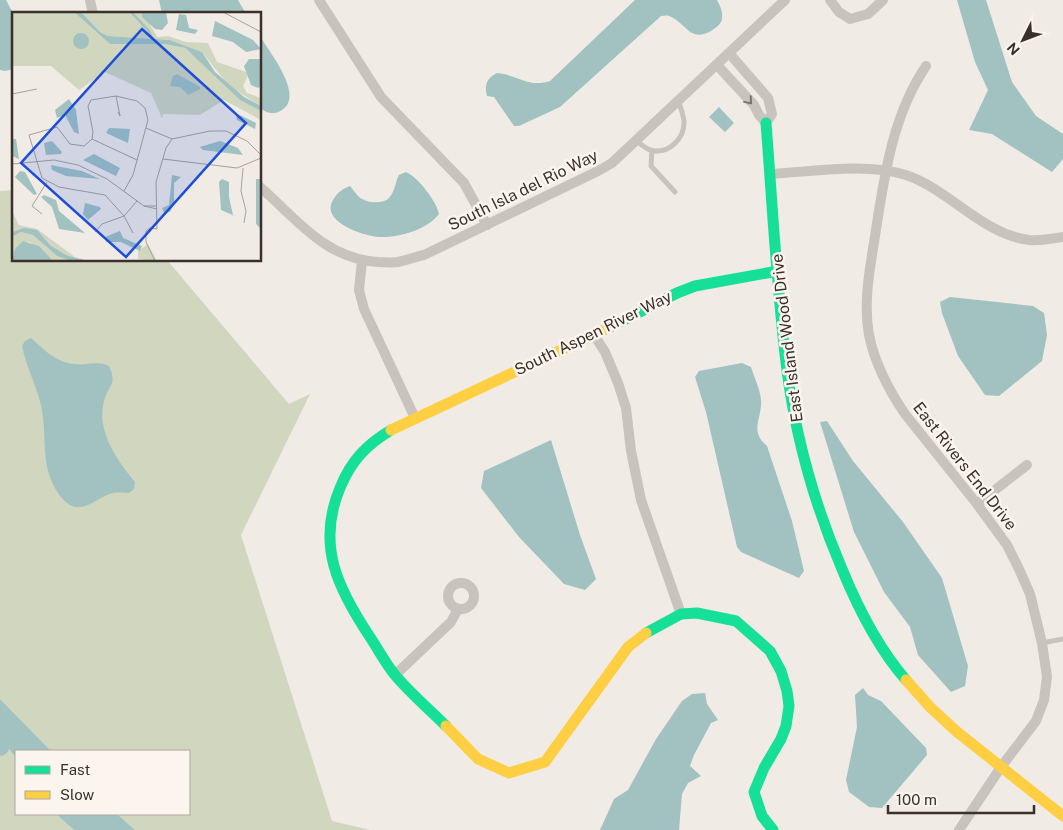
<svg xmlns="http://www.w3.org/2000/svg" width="1063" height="830" font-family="'Public Sans',sans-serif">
	<rect width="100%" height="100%" fill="#f0ebe5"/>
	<path fill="#d1d6bf" d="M14 190V260H167L289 404 310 394 241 535 332 821 370 830H135L117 814H189V751H51L0 699V191Z
		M0 737 16 758V814H56L74 830H0Z"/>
	<path fill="#a1c2c1" d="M0 0H6L14 15V69L5 71 0 70Z
		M159 0H238L246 14H162Z
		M635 0H717C720 6 723 11 722 19 721 24 716 28 711 31 689 43 686 22 669 16 667 15 664 16 661 16L560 107 519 126H514L494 97 487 96C484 85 487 78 497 73 518 75 528 88 550 81Z
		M957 0H986L1012 82 1036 116 1063 134V159L1052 172 992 134 969 130 988 90 975 62Z
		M260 36C269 52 305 95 282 110 274 115 268 114 260 108Z
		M719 107 734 123 725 132 709 117Z
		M406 172C418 177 437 202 439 214 427 230 398 238 379 237 364 236 320 222 333 200 338 192 342 189 350 186 353 189 355 193 358 196 365 203 382 205 389 198 395 192 395 182 399 175Z
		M950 297 1033 306 1044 313 1047 335 1042 361 999 396 985 395 958 356 942 313 940 302Z
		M31 338C45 350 55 362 74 364 87 366 97 360 109 366 118 385 108 385 104 401 96 431 117 460 135 482L134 489 129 493C124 493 119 492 114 493 100 495 86 512 72 506 67 504 61 498 58 493 39 464 48 436 41 405 36 384 26 366 22 346L25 341Z
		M742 363 751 367C754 377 761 391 761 401 762 419 749 431 767 446L792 521 804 571 799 578 741 552 737 547 706 412 695 377 699 371Z
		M827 421 853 461 903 522 942 578 968 666 965 686 951 692 918 655 910 627 884 592 854 532 820 422Z
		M551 440 580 535 596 579 585 590 564 584 519 537 481 488 484 471Z
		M863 688 868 695 881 701 926 748 927 755 882 808 869 807 849 792 846 780 857 727 855 695Z
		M705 693 707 704 718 720 711 723 694 755 690 766 701 776 688 783 682 794 679 830H600L614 799 628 790 656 739 682 701 692 694Z
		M0 699 51 751H16V758L0 737Z
		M56 814H117L135 830H74Z"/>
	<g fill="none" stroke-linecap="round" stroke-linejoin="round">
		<path stroke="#a1c2c1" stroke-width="18" d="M0 747 9 725"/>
		<path stroke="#c9c3be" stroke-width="5" d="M636 141C641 144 645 148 650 150 668 155 685 139 684 121 683 114 681 108 678 101
			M652 150 651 166 675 192
			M1042 643 1063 639"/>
		<path stroke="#c9c3be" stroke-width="10" d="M90 0 93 14
			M319 0 381 97 464 183 487 225
			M830 0 839 12 850 19 868 14 883 0
			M717 65 754 105 759 115 766 123 772 114 768 98 729 53
			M926 66C892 116 884 178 875 236 870 269 863 301 869 335 875 364 888 389 905 414L977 504 1007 545 1019 569 1030 594 1042 643 1047 677 1044 700 1036 721 1001 767 959 830
			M770 174C811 172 866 162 906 175 950 190 982 234 1029 240 1040 241 1052 239 1063 237
			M260 187C297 219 325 259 378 262 385 262 392 263 398 262 407 260 415 257 424 255L598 171 612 163 785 0
			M362 261 359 290 364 309 415 418
			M594 335 605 352 618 383 626 408 631 451 641 500 681 614
			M977 504 1027 465
			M448 596a13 13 0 1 1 26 0a13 13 0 1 1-26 0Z
			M395 675 451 622 458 609"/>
		<path stroke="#16e098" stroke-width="11" d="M766 123C772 200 776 277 785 354 793 427 813 501 842 569 858 608 878 648 906 680
			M608 328 677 293 695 286 778 271
			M391 430C366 445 351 461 340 488 316 545 338 589 370 637 378 649 385 663 395 675 410 693 429 709 446 726
			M646 633 681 614 697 613 736 621 770 651 781 671 787 691 789 706 786 726 781 739 764 768 754 792 762 816 773 830"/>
		<path stroke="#ffcf43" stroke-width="11" d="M391 430 608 328
			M906 680 931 708 956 731 1063 816
			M446 726 478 759 509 773 545 762 628 647 646 633"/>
	</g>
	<defs><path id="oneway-chevron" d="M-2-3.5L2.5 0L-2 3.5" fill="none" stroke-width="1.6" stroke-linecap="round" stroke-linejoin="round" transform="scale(1.25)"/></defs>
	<use stroke="#7b726d" href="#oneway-chevron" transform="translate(749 101) rotate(50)"/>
	<g text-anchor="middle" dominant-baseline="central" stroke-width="5" stroke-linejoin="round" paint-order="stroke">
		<g font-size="16" fill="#3b302b" stroke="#fbf5ee">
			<text transform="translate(523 190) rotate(-26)">South Isla del Rio Way</text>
			<text transform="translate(593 333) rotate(-26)">South Aspen River Way</text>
			<text transform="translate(787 338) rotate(-97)">East Island Wood Drive</text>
			<text transform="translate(965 466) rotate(52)">East Rivers End Drive</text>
		</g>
	</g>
	<g transform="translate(12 12)">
		<rect width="249" height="249" fill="#f0ebe5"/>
		<path d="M0 0H62L98 32H153L173 36 228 88 249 99V108L212 88 188 103 151 102 150 106 139 81 93 60 67 78 39 54H0ZM69 0H130V5L135 7 145 25 156 24 174 30 196 31 205 50 237 61 231 74 235 81 249 86V94L217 74 190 40 158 28 96 24 88 20ZM0 199 7 213 25 217 63 245 54 243 12 216 0 220ZM9 220 21 223 45 244 58 249H41L18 230H13L0 244V225ZM136 232 145 249 126 247V239Z" fill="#d1d6bf"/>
		<path d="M62 0H69L88 20 96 24 158 28 190 40 203 60 232 85 249 94V99L228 88 173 36 153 32H98ZM130 0H154L156 11 150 18 143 17 130 5ZM167 2 174 3 177 16 186 18 183 22 164 18ZM203 9 241 28 249 37 234 40 221 30 200 24ZM61 29a8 8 0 1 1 16 0a8 8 0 1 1-16 0ZM237 47H249V74L246 76 239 73 232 54ZM165 62 188 75V77L176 83 168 75 158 74 161 64ZM57 87 64 98 67 122 62 120 53 103 45 106 43 98ZM228 103 244 111 243 117 225 108 224 105ZM97 116 118 117 116 131 94 121ZM0 127H4L7 147 0 144ZM40 129 50 140 49 142 34 143 32 131ZM208 129 226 136 231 143 191 138 188 135ZM82 142 108 156 104 164 71 148ZM39 153 70 159 88 167 54 164 40 158ZM8 159 13 160 25 182 22 183 3 165ZM160 163 169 165 162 171V192L158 200 152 201 150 196 157 193ZM210 167 217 170V185L221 203 225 205 209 198 207 170ZM244 167H249V217L244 212ZM32 183 44 188 47 199 73 221 47 217 40 195 29 185ZM73 191 88 195 89 197 76 208 71 202ZM12 216 25 218 38 233 54 243 76 249H58L45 244 21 223 9 220 0 225V220ZM108 219 111 226 130 234 128 239 109 230H94L93 225ZM11 229 27 234 41 249H0L3 237Z" fill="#a1c2c1"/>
		<path fill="none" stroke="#a1c2c1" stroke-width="2.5" d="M119 0 136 18 142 30"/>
		<path fill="none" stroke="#a8a09b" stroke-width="1" d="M211 0 249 20M0 82 25 77M104 84 108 104 106 100M134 116 160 127M80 127 125 148M151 147 225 156 249 146M0 152 42 148 66 153 95 167 132 194M231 156 229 179 234 199 232 211M112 179 121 163 136 108 133 96 125 89 104 84 79 88 76 94 81 120 80 127 72 134 58 132 45 115 17 123 30 166 47 175 93 183 112 204 121 221M145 194H132L145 197M30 202 20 194 35 170M83 220 90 212 112 204 125 189M143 249 134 230V219L138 216 145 217 144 170 154 136 160 127 198 119H214L235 129 249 143"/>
		<path fill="#1d4ed8" fill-opacity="0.15" stroke="#1d4ed8" stroke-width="2.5" d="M130 17 234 111 114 245 9 151Z"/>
		<rect width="249" height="249" fill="none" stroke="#3b302b" stroke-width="2.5"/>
	</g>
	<rect x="15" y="750" width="175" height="65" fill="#fbf5ee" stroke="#aea6a0"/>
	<rect x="25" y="766" width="25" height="8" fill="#16e098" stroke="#aea6a0"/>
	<text x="60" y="775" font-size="15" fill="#3b302b">Fast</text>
	<rect x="25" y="791" width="25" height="8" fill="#ffcf43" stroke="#aea6a0"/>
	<text x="60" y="800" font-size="15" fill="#3b302b">Slow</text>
	<g transform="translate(1023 40) rotate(228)" stroke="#fbf5ee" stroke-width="4" paint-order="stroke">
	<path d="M0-4L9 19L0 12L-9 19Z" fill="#3b302b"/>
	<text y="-8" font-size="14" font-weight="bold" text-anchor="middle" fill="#3b302b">N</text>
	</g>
	<path d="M888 805v8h146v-8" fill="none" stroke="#3b302b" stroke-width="2.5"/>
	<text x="896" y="805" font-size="15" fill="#3b302b" stroke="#fbf5ee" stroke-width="4" paint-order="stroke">100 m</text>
</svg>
